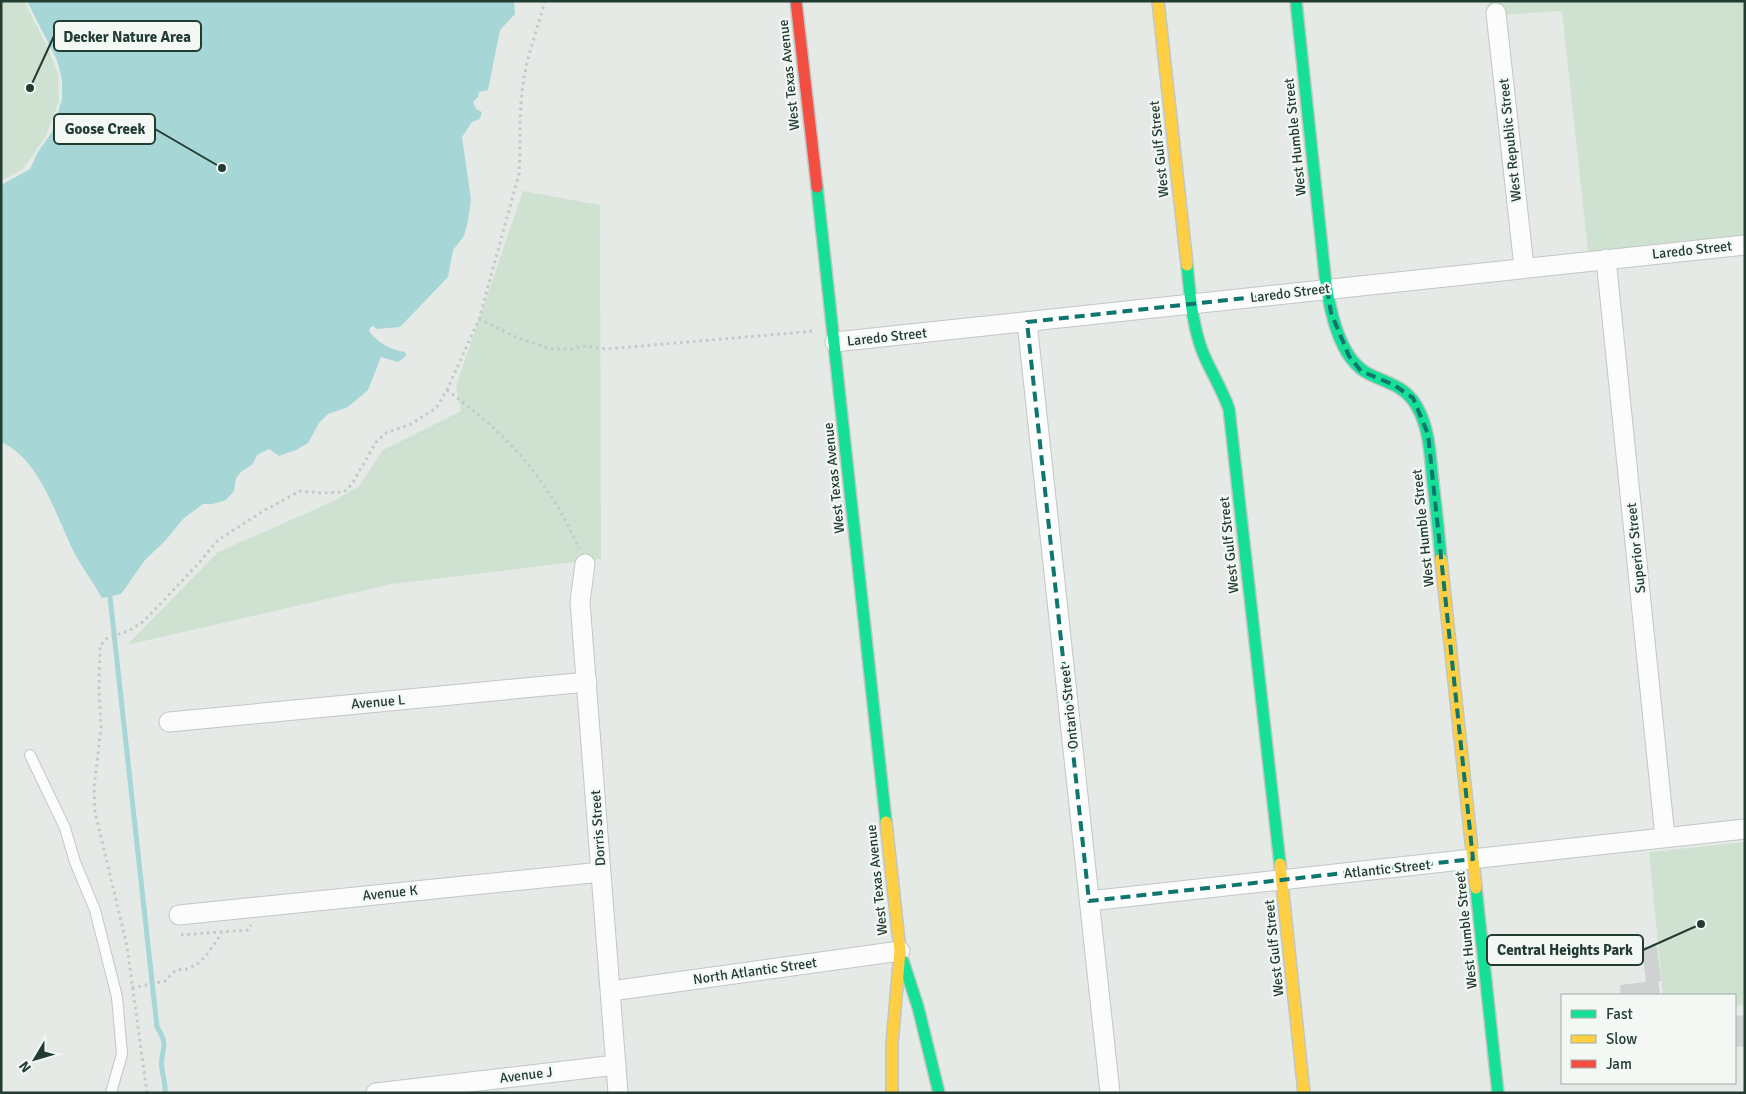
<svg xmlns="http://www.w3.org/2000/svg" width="1746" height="1094" font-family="Signika,sans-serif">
	<rect width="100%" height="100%" fill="#e5eae7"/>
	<path fill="#cfe2d2" d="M1 1H24L48 48 58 74 59 101 46 136 23 169 1 181Z
		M1488 1H1745V235L1588 252 1562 11 1489 16Z
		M523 191 600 205 601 559 392 584 127 645 218 552 334 501 359 486 383 450 461 411 456 386Z
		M1745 842V1005L1735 1006V995H1663L1649 852Z"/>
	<path fill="#a7d6d6" d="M27 1H514L515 14 500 30 488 90 479 92 478 97 473 102 476 109 482 112 480 119 472 122 462 137 471 199 468 221 464 236 453 250 448 277 400 327 377 329 373 326 370 328 369 331C377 343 392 350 405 352L406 356 398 362 381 357 368 390 348 407 328 414 319 423 308 443 296 450 279 456 269 449 257 455 253 464 241 472 236 478 234 491 226 500 213 504H203L184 518 165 541 145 560 121 594 102 598C94 584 84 570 76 556 57 520 41 459 1 442V185L30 169 38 152 52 132 62 99V80L57 60Z"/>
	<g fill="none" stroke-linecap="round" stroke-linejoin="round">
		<path stroke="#a7d6d6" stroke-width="5" d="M110 597 157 1027C171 1048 159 1050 162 1069 163 1078 166 1084 165 1093"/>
	</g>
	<path fill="#ced2d0" d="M1657 946 1661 981H1658L1660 995H1621L1620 985 1646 982 1642 947Z
		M1745 1015V1046L1735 1047V1016Z"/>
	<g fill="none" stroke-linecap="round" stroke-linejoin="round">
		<g stroke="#c2c7c4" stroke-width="12">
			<path id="lane" d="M30 755 65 828 75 862 95 910 117 997 122 1054 111 1093"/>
		</g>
		<g stroke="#c2c7c4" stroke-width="21">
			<path id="street" d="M1496 13 1524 267
				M1606 259 1665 837
				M1027 322 1110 1093
				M835 342 1745 245
				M585 564 580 602 618 1093
				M169 722 587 682
				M1089 901 1745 829
				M179 915 601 872
				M611 991 900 951
				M376 1093 616 1065"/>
		</g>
		<g stroke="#c0c7c4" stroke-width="14">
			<path id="fast" d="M1296 1 1325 276C1329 306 1338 359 1369 374 1387 383 1405 386 1416 405 1430 428 1430 456 1433 482 1436 508 1439 533 1441 559
				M817 187 886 822
				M1187 265C1190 294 1192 325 1203 353 1211 372 1222 389 1229 409L1280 864
				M1476 888 1498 1093
				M903 961 918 1007 939 1093"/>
		</g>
		<g stroke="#c0c7c4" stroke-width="14">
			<path id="slow" d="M1158 1 1187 265
				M1441 559 1476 888
				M886 822 900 951 892 1044V1093
				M1280 864 1304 1093"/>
		</g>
		<g stroke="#c0c7c4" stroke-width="14">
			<path id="jam" d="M796 1 817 187"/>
		</g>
		<path stroke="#c2cac5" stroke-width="3" stroke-dasharray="2.5 4" stroke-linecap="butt" d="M479 319 518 338 551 349H571L586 346 607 349 815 331
			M447 390C466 405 486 420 503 437 535 468 562 509 579 549
			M181 935 248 930 251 925
			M132 988 165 981 176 970 187 969 197 964 205 957 222 933
			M147 1093 127 946 95 812 94 788 101 728 99 691 100 646 106 639 130 630 144 621 198 564 218 540 265 510 300 491 322 493 344 492 352 484 376 442 386 433 411 424 436 408 447 390 479 319 519 174C521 141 518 106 525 73 529 49 539 25 545 1"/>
		<use href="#lane" stroke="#fbfcfb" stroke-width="10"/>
		<use href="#street" stroke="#fbfcfb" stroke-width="19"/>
		<use href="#fast" stroke="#16e098" stroke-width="11"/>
		<use href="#slow" stroke="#ffcf43" stroke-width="11"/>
		<use href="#jam" stroke="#f24e42" stroke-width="11"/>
	</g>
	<path fill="none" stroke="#0f766e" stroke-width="4" stroke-dasharray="10 6" stroke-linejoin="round" d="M1327 289 1331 313 1349 356 1361 371 1394 385 1413 398 1428 434 1473 859 1089 901 1027 322Z"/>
	<g text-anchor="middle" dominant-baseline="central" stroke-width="4.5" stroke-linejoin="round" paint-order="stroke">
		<g font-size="14" fill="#233c32" stroke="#f3f8f5">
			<text transform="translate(789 75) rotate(-96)">West Texas Avenue</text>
			<text transform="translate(1295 137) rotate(-96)">West Humble Street</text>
			<text transform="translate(1510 140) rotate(-96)">West Republic Street</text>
			<text transform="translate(1159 149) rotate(-96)">West Gulf Street</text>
			<text transform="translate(1692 250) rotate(-6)">Laredo Street</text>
			<text transform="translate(1290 293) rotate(-7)">Laredo Street</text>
			<text transform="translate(887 337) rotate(-6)">Laredo Street</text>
			<text transform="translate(834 478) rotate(-96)">West Texas Avenue</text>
			<text transform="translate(1423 528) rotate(-96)">West Humble Street</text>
			<text transform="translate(1229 545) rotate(-96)">West Gulf Street</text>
			<text transform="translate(1636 548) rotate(-96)">Superior Street</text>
			<text transform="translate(378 702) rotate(-5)">Avenue L</text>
			<text transform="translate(1069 707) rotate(-96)">Ontario Street</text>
			<text transform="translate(598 828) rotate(-94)">Dorris Street</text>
			<text transform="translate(1387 869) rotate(-6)">Atlantic Street</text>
			<text transform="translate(877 880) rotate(-96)">West Texas Avenue</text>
			<text transform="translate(390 893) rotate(-6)">Avenue K</text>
			<text transform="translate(1466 930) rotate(-96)">West Humble Street</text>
			<text transform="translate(1274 948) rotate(-96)">West Gulf Street</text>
			<text transform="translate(755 971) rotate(-8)">North Atlantic Street</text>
			<text transform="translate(526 1075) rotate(-7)">Avenue J</text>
		</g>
	</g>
	<path fill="none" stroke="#233c32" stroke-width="2" d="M30 88L54 36M222 168L155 129M1701 924L1643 950"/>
	<g fill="#233c32" stroke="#f3f8f5" stroke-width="2">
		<circle cx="30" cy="88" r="5"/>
		<circle cx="222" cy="168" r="5"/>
		<circle cx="1701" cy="924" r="5"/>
	</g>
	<g fill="#f3f8f5" stroke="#233c32" stroke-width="2">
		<rect x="54" y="21" width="147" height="30" rx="5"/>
		<rect x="54" y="114" width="101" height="30" rx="5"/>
		<rect x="1487" y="935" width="156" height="30" rx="5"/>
	</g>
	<g font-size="15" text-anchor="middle" font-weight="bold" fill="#233c32">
		<text x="127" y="42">Decker Nature Area</text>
		<text x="105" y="134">Goose Creek</text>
		<text x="1565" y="955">Central Heights Park</text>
	</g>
	<rect width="1746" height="1094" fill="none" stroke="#233c32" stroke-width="5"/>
	<rect x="1561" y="994" width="175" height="90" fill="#f3f8f5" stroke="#a0ada7"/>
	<rect x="1571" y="1010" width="25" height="8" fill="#16e098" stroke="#a0ada7"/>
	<text x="1606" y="1019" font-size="15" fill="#233c32">Fast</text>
	<rect x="1571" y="1035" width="25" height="8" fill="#ffcf43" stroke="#a0ada7"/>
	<text x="1606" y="1044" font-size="15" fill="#233c32">Slow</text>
	<rect x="1571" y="1060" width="25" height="8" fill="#f24e42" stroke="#a0ada7"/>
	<text x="1606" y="1069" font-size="15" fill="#233c32">Jam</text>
	<g transform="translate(35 1059) rotate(232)" stroke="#f3f8f5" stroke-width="4" paint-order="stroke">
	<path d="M0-4L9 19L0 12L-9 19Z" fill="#233c32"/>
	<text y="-8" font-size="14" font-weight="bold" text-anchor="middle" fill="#233c32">N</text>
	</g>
</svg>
